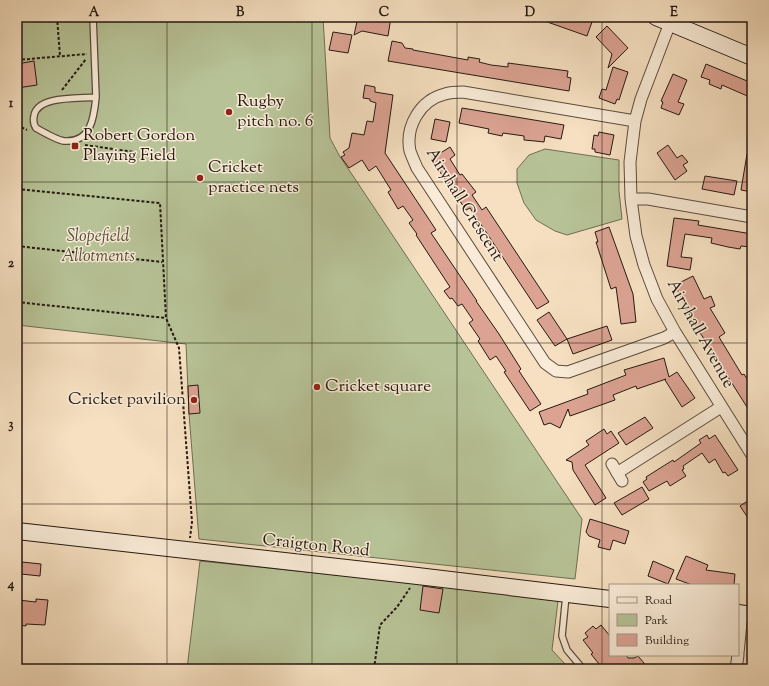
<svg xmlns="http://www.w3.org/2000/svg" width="769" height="686" font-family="'Sorts Mill Goudy',serif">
	<rect width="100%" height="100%" fill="#f6e0c1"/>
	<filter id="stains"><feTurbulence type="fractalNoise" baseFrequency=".005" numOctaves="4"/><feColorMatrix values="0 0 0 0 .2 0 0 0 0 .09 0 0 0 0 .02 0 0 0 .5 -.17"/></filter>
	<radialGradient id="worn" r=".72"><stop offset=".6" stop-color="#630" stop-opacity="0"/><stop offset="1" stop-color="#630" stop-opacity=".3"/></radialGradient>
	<path fill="#b7c397" stroke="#6e6e54" d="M17 17H323L330 138 339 155 582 519 575 579 199 539 189 414 186 344 17 325Z
		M545 149 619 160V191L622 219 567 235 555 231 536 220 524 203 517 183V169L529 155Z
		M200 561 424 584 558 601 552 650 565 664 564 669H187Z"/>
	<path fill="#dca393" stroke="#251911" d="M358 17H391L388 36 362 31 354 35Z
		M536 17H577L592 22 587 36 536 18Z
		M607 26 628 48 608 68 612 54 596 37Z
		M333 32 352 35 348 53 329 50Z
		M392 41 402 43 405 48 413 49V50L468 60V57L480 59 479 62 491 65 508 67V63L568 71 567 77 571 78 569 91 388 61Z
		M34 61 37 85 17 88V64Z
		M706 64 752 83V98L722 85 721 89 709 84 710 80 701 77Z
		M613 67 628 72 619 100 617 99 615 104 599 98 602 89 606 90Z
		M673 74 687 80 678 102 684 104 679 115 661 108 663 102 661 101Z
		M365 85 375 87V92L393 95 385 153 436 230 431 233 477 301H476L499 334 521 369 519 371 541 404 530 411 504 372 506 371 496 356 490 360 478 341 480 339 469 323 473 320 462 304 458 306 452 298 450 299 444 291 450 287 416 235 417 234 409 223 413 220 403 206 398 209 388 192 391 190 376 166 369 171 362 160 349 168 341 157 345 155 343 152 349 148 352 133 364 135 367 121 373 122 376 103 370 101V99L363 98Z
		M462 108 564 125 561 139 545 136 544 142 535 141 524 140V136L503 133 502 136 488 133 489 129 459 123Z
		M435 119 450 122 446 142 431 139Z
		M599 132 614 135 610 155 595 152V149H592L594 135 598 136Z
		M668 145 677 158 682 155 688 162 683 165 687 171 675 180 657 153Z
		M450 147 455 155 450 159 460 175 462 174 476 192 472 195 482 210 486 207 549 302 537 309 470 208 466 210 431 159Z
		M747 154 752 155V192L741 190Z
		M705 176 737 181 734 195 702 189Z
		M674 218 699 221 698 225 752 234 750 247 741 246 740 249 728 247 711 243 712 238 685 234 681 257 692 258 690 270 667 266Z
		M609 227 633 294 636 322 621 324 616 287 611 289 596 242H598L595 232Z
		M693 276 704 299 711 296 715 306 710 308 725 333 719 337 742 375 744 374 752 387V415L692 320 675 285Z
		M549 312 567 339 555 346 537 320Z
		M607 326 612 340 573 354 567 339Z
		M664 358 669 377 677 372 695 398 682 407 665 380 666 379 637 389 636 386 613 395 615 400 570 416 568 409 560 428 550 423 544 425 539 412 588 394 587 390 626 375 624 370Z
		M198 385 200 413 189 414 188 386Z
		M645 417 653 428 626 445 618 433Z
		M604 429 607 434 611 431 619 443 585 465 606 498 595 505 573 470 572 462 566 460 589 445 586 441Z
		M707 435 709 439 715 435 738 470 728 476 725 472 723 473 715 459 709 463 702 453 683 466 684 469 682 470 686 476 670 486 667 481 649 491 643 482 647 479 646 477 673 460 674 462 701 443 699 440Z
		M642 487 649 499 622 515 614 503Z
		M752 498V524L740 506Z
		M590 519 629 531 625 544 613 540 610 550 598 547 600 540 589 536 586 532Z
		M686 556 708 565 706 570 735 574 734 585H692L676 579Z
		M653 561 674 570 668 584 648 576Z
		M22 562 41 564 40 576 21 574Z
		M423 586 443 589 439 613 420 610Z
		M36 599 48 600 45 625 26 624V626L17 625 18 600 36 602Z
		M601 625 610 636V655H626L628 658H634L638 656 649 669H603L591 654 593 653 583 640 588 637 585 633 593 626 596 629Z"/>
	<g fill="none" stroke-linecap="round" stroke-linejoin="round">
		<g stroke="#594b3d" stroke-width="8">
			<path id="lane" d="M93 17 96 97C80 99 37 95 34 116 33 121 33 124 36 128 43 132 57 140 64 141 91 143 94 118 96 97
				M566 595 562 636 567 650 583 669"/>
		</g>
		<g stroke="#594b3d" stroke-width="13">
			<path id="street" d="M670 23 641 99 635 121 630 162 631 199 636 236 644 265 657 299 675 332 752 455
				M635 121 463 92C457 92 451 92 445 94 420 100 405 127 410 151 412 157 415 163 417 168L545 363 556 371 568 372 664 338 675 332
				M631 199H648L752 217
				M612 464 622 481
				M617 473 721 407
				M738 653 742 613
				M736 669 738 655"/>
		</g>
		<g stroke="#251911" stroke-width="18">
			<path id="secondary" d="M656 17 752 57
				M17 531 409 575 610 599
				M738 613 752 615"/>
		</g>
		<path stroke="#251911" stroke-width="2" stroke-dasharray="3 2" stroke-linecap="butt" d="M57 17 60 56
			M17 60 87 54
			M62 90 86 59
			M17 125 27 130
			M85 145 134 152
			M17 189 160 203 166 318 179 348 192 522 190 538
			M17 246 162 262
			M17 302 166 318
			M374 669 380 625 397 607 410 588"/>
		<use href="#lane" stroke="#f9ebd7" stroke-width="5.5"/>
		<use href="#street" stroke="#f9ebd7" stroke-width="11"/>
		<use href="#secondary" stroke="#f9ebd7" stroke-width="16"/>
	</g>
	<path fill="none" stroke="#251911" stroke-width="1" stroke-opacity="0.55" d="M167 17V669M312 17V669M457 17V669M602 17V669M17 182H752M17 343H752M17 504H752"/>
	<g fill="#8f2418" stroke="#f9ebd7" stroke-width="1.5">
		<circle cx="229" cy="112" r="4"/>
		<rect x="71" y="142" width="8" height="8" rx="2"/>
		<circle cx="200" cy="178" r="4"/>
		<circle cx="317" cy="387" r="4"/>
		<circle cx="194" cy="400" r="4"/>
	</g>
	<g text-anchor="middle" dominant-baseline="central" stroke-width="3" stroke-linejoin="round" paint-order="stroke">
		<g font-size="17" fill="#251911" stroke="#f9ebd7" text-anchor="start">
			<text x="237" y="102">Rugby<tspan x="237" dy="20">pitch no. 6</tspan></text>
			<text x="83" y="136">Robert Gordon<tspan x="83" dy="20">Playing Field</tspan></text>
			<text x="208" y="168">Cricket<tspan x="208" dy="20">practice nets</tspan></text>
			<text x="325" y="387">Cricket square</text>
			<text x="186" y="400" text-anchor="end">Cricket pavilion</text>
		</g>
		<g font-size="17" fill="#251911" stroke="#f9ebd7">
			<text transform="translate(464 205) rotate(58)">Airyhall Crescent</text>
			<text transform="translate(700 334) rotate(61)">Airyhall Avenue</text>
			<text transform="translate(316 546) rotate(6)">Craigton Road</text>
		</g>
		<g font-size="17" font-style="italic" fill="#514c39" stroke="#f9ebd7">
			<text x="98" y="237">Slopefield<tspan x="98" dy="20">Allotments</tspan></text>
		</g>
	</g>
	<rect width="769" height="686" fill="none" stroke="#f6e0c1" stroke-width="44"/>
	<rect x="609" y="584" width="130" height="72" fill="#f9ebd7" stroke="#a49788"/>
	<rect x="617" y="597" width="20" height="6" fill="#f9ebd7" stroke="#a49788"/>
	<text x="645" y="604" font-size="12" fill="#251911">Road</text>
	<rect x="617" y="614" width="20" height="12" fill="#b7c397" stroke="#a49788"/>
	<text x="645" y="624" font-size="12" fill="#251911">Park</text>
	<rect x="617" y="634" width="20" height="12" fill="#dca393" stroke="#a49788"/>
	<text x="645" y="644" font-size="12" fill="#251911">Building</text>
	<rect x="22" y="22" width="725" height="642" fill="none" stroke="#251911" stroke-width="1.5"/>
	<g font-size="13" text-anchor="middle" font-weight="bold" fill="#251911">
		<text x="94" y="16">A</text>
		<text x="240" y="16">B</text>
		<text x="384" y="16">C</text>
		<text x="530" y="16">D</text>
		<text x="674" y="16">E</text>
		<text x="11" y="107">1</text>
		<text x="11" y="267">2</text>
		<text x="11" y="428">3</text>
		<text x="11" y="588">4</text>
	</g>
	<rect width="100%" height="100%" filter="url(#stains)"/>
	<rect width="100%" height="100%" fill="url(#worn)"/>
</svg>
